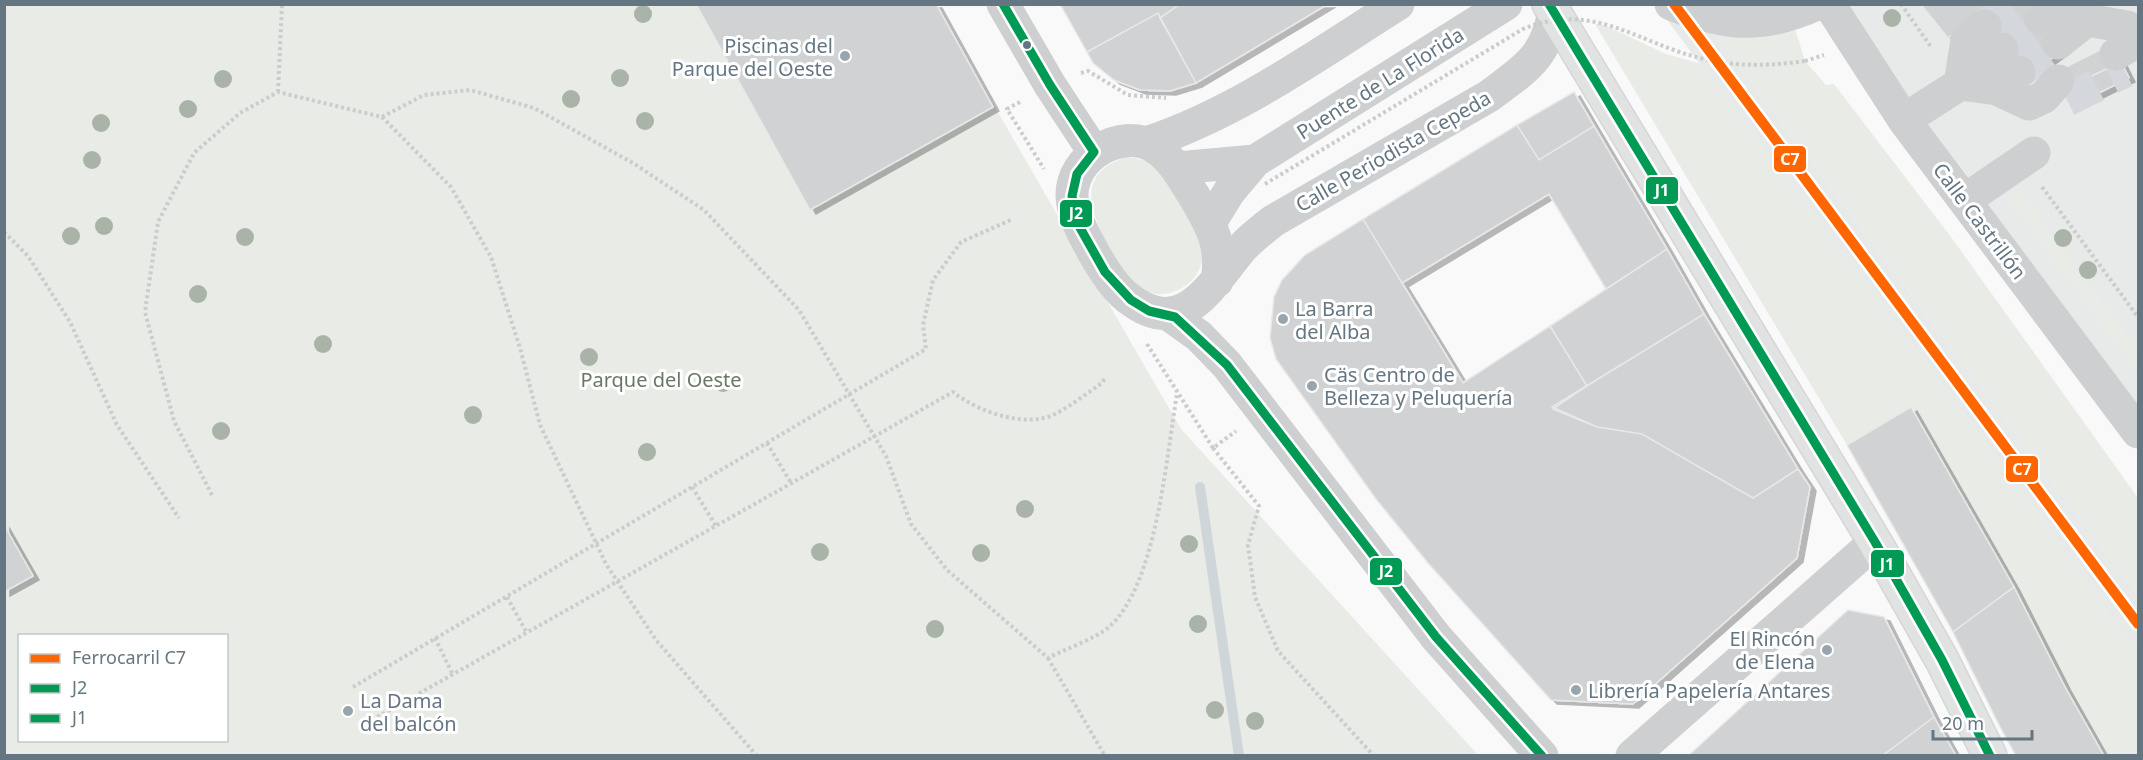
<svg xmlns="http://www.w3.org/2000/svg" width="2143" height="760" font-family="'Noto Sans',sans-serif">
	<defs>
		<filter id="shadow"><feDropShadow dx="6" dy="4" stdDeviation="0" flood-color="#0004"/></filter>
	</defs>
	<rect width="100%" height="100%" fill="#f9f9f9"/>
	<path fill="#e8e9e9" d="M1656 5H1693L2138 596V653Z
		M1829 5H2138V432Z"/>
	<path fill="#e8ebe6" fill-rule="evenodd" d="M4 5H936L1181 429 1478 755H5ZM20 636H226V740H20Z
		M1693 5H1775L1791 16 1805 61 1826 85 1834 84 1951 237 2138 498V596Z
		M1595 24 1604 25 1666 54 1701 64 1980 433 2138 653V755H2104L2065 687 2014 587 1912 407 1847 445Z
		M1127 157C1136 158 1145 160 1152 165 1168 177 1198 228 1202 247 1205 262 1197 279 1185 286 1173 294 1159 297 1146 291 1132 284 1123 268 1116 257 1092 221 1071 173 1127 157Z
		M2018 189 2138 349V371L2007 197Z"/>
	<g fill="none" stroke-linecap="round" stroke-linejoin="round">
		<path stroke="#ced6d9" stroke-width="10" d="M1200 487 1239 756"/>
	</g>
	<path fill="#d0d2d3" stroke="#e8e8e8" stroke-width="1.5" filter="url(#shadow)" d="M696 4H936L993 107 810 210Z
		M1060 4H1180L1160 18 1158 13 1087 52Z
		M1180 4H1328L1196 83 1160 18Z
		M1925 4H1991L1948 38 1923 7Z
		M1991 4H2030L2063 50 2023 79 1977 16Z
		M1158 13 1196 83 1170 91 1140 90 1114 80 1093 63 1087 52Z
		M2112 44 2121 62 2062 90 2054 73Z
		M2121 62 2129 78 2071 107 2062 90Z
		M1574 92 1594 126 1539 160 1517 125Z
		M1517 125 1539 160 1594 126 1667 249 1606 289 1549 194 1402 283 1363 219Z
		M1363 219 1463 383 1550 326 1587 386 1553 409 1597 427 1642 434 1753 498 1798 469 1810 487 1797 558 1633 704 1551 700 1428 563 1376 499 1276 359 1270 338 1274 297 1282 280 1305 255Z
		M1667 249 1704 314 1587 386 1550 326Z
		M1704 314 1798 469 1753 498 1642 434 1597 427 1552 407Z
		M1911 407 2014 587 1953 632 1847 445Z
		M4 525 33 576 4 592Z
		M2014 587 2065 687 2104 756H2016L1998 723 1953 632Z
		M1848 610 1884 617 1934 717 1882 756H1688Z
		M1934 717 1956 756H1882Z"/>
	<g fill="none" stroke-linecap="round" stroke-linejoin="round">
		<path stroke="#d4d8dc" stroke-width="33" stroke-dasharray="33 16" stroke-linecap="butt" d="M1985 26 2014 4
			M2002 49 2041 19
			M2019 72 2058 43
			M2067 100 2125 71"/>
		<g stroke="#d5d6d7" stroke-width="36">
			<path id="major" d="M1549 4 1875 542 1942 660 1990 756"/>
		</g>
		<path stroke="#cbcccd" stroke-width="4" stroke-dasharray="3 3" stroke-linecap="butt" d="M1901 4 1931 47
			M1805 61 1824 55
			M1081 73 1088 71 1128 95 1166 98
			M278 92 282 4
			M1020 102 1007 109 1044 169
			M382 117 424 95 470 90 534 108 633 163 704 210 799 310 886 456 911 524 947 570 1048 658C1065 649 1095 639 1109 627 1157 584 1166 458 1177 394
			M2042 187 2138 317
			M4 232 28 256 70 322 117 425 179 518
			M1147 344 1213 448 1236 431
			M767 443 791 483
			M1213 448 1259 506 1248 545 1255 597 1278 651 1374 756
			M692 487 716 526
			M212 495 174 421 145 312 158 222 194 153 240 113 278 92 382 117 451 187 491 257 520 348 540 425 606 564 656 640 757 756
			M507 597 527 633
			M435 638 453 675
			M1048 658 1105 756
			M353 687 926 349 923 325 933 280 961 242 1013 219
			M372 720 953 392C977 411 1025 429 1055 414 1071 406 1087 393 1102 383L1105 378"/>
		<path stroke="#cecfd0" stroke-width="33" d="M1003 4 1050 85 1094 152
			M1671 4C1726 25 1762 29 1817 4
			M1829 4 1904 120 2138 432
			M2041 19 2060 4
			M2087 20 2127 27 2134 43 2116 54
			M2058 43 2087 20 2076 4
			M1960 84 1967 40 1985 26
			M1960 84 2002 49
			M1997 89 2029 104 2044 97 2058 81
			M1904 120 1960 84 1997 89 2019 72
			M1146 143C1237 113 1317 55 1398 4
			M1177 168 1255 161
			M1965 200 2034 153
			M1210 223 1229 192 1255 161 1506 4
			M1217 281C1223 246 1212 226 1194 196 1183 179 1173 158 1154 147 1121 127 1071 157 1072 196 1073 217 1085 237 1095 255 1104 270 1114 287 1128 298 1183 341 1211 285 1242 248 1251 238 1262 230 1273 221L1489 96C1525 69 1546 58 1554 11
			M1168 314 1199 336 1227 365 1436 637 1542 756
			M1632 756 1875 542"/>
		<use href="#major" stroke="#e1e2e2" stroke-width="33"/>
		<path stroke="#cbcccd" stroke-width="4" stroke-dasharray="3 3" stroke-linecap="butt" d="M1265 184 1523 29C1594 0 1638 44 1704 59 1737 67 1772 66 1805 61"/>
		<g stroke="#fff" stroke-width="14">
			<path id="bus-1" d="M1003 4 1050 85 1094 152 1077 174 1072 196 1079 226 1105 272 1131 300 1149 311 1175 317 1227 365 1436 637 1542 756"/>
		</g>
		<g stroke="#fff" stroke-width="14">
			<path id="bus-2" d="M1549 4 1875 542 1942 660 1990 756"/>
		</g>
		<use href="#bus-1" stroke="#009a55" stroke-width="9"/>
		<use href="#bus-2" stroke="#009a55" stroke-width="9"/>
		<g stroke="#fff" stroke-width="15">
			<path id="rail-1" d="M1674 4 2138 624"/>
		</g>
		<use href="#rail-1" stroke="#f60" stroke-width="10"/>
	</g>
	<g fill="#a9b3a7">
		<circle cx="643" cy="14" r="9"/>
		<circle cx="1892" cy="18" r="9"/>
		<circle cx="620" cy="78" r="9"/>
		<circle cx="223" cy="79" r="9"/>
		<circle cx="571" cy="99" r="9"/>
		<circle cx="188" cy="109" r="9"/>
		<circle cx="645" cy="121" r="9"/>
		<circle cx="101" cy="123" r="9"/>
		<circle cx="92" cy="160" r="9"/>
		<circle cx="104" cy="226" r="9"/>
		<circle cx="71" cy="236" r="9"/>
		<circle cx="245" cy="237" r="9"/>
		<circle cx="2063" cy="238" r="9"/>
		<circle cx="2088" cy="270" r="9"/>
		<circle cx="198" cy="294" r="9"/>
		<circle cx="323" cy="344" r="9"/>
		<circle cx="589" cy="357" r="9"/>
		<circle cx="723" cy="383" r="9"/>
		<circle cx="473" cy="415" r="9"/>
		<circle cx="221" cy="431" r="9"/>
		<circle cx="647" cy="452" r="9"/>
		<circle cx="1025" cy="509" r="9"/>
		<circle cx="1189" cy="544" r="9"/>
		<circle cx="820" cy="552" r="9"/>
		<circle cx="981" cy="553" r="9"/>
		<circle cx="1198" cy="624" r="9"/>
		<circle cx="935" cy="629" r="9"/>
		<circle cx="1215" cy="710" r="9"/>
		<circle cx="1255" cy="721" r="9"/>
	</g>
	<circle fill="#657683" stroke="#fff" stroke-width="2" cx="1027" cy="45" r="5"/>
	<g fill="#99a4ac" stroke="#fff" stroke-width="2">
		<circle cx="845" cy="56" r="6"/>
		<circle cx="1283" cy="319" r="6"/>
		<circle cx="1312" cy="386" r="6"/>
		<circle cx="1827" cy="650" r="6"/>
		<circle cx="1576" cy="690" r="6"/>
		<circle cx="348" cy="711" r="6"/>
	</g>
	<g text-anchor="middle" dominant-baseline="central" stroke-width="6" stroke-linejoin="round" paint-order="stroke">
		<g font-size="20" fill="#657683" stroke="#fff" text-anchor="start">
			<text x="833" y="45" text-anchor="end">Piscinas del<tspan x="833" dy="23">Parque del Oeste</tspan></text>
			<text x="1295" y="308">La Barra<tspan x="1295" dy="23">del Alba</tspan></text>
			<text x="1324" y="374">Cäs Centro de<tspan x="1324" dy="23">Belleza y Peluquería</tspan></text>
			<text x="1815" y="638" text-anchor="end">El Rincón<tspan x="1815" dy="23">de Elena</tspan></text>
			<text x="1588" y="690">Librería Papelería Antares</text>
			<text x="360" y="700">La Dama<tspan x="360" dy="23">del balcón</tspan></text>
		</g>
		<g font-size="20" fill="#657683" stroke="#fff">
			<text transform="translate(1380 83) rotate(-32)">Puente de La Florida</text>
			<text transform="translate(1393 151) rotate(-30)">Calle Periodista Cepeda</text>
			<text transform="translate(1980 221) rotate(53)">Calle Castrillón</text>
		</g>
		<g font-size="20" fill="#687a64" stroke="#fff">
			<text x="661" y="379">Parque del Oeste</text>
		</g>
	</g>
	<g stroke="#fff" stroke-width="2">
		<rect x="1773" y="145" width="34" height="28" rx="6" fill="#f60"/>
		<rect x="1645" y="176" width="34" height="29" rx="6" fill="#009a55"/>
		<rect x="1059" y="199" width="34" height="29" rx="6" fill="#009a55"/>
		<rect x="2005" y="455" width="34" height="28" rx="6" fill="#f60"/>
		<rect x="1870" y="549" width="35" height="29" rx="6" fill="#009a55"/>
		<rect x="1369" y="557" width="34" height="29" rx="6" fill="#009a55"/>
	</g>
	<g font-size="16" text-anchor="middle" font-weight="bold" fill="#fff">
		<text x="1790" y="165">C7</text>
		<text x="1662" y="196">J1</text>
		<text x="1076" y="219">J2</text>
		<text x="2022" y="475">C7</text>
		<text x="1887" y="570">J1</text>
		<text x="1386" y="577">J2</text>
	</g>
	<rect width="2143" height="760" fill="none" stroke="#657683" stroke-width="12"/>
	<rect x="18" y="634" width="210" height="108" fill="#ffffff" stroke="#c1c8cd" stroke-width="1.5"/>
	<rect x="30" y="654" width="30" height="9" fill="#ff6600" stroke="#c1c8cd" stroke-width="1.5"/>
	<text x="72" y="664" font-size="18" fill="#657683">Ferrocarril C7</text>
	<rect x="30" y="684" width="30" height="9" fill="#009a55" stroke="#c1c8cd" stroke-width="1.5"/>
	<text x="72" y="694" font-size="18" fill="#657683">J2</text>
	<rect x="30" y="714" width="30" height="9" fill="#009a55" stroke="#c1c8cd" stroke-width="1.5"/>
	<text x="72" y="724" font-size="18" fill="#657683">J1</text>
	<path d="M1933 730v9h99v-9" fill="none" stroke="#657683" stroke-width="3"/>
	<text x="1942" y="730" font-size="18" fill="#657683" stroke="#ffffff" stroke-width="4.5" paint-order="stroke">20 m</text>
</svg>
